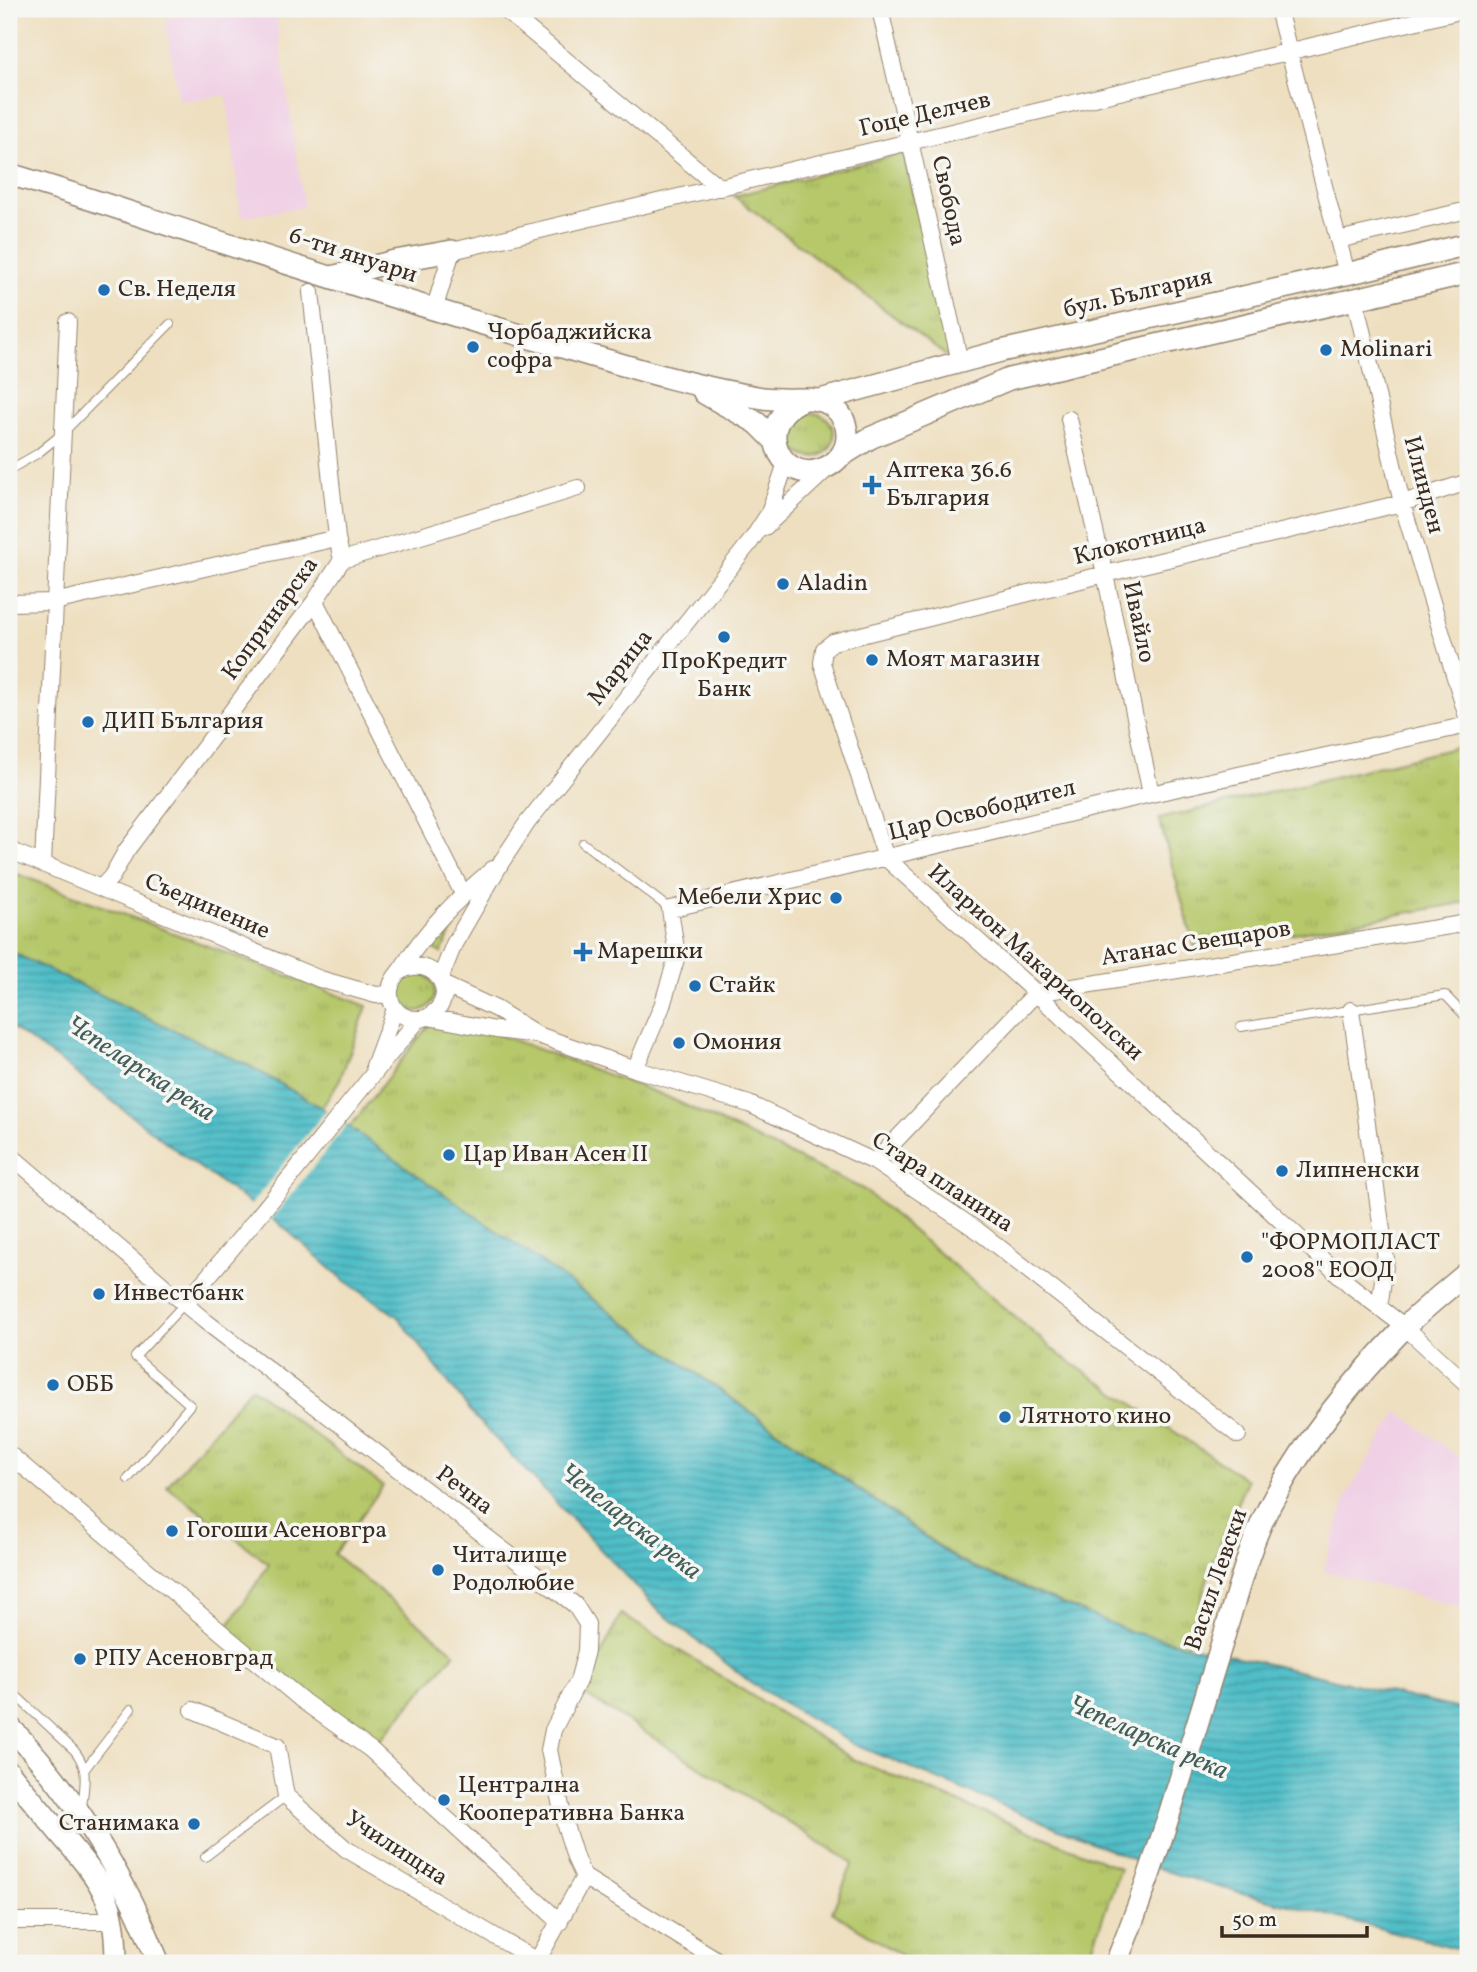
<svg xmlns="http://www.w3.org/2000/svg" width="1477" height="1972" font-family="Vollkorn,serif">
	<defs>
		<pattern id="grass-tufts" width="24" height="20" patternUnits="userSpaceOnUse" patternTransform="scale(1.75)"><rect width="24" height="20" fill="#b6c86b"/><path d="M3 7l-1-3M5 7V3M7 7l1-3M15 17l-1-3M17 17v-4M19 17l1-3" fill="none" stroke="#9dac5c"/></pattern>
		<pattern id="water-rules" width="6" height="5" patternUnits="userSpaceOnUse" patternTransform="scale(1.75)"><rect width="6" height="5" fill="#50bec8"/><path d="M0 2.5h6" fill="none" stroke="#449ba2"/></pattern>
	</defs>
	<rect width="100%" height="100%" fill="#f6f6f2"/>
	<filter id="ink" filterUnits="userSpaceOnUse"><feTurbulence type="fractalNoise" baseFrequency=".0143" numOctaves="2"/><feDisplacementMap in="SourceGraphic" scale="14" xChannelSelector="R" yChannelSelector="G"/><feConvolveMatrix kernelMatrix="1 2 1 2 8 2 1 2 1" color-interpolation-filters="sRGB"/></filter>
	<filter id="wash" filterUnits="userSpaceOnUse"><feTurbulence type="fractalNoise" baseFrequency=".00686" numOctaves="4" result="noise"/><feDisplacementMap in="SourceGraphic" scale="28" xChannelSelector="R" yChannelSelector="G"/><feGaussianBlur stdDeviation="1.57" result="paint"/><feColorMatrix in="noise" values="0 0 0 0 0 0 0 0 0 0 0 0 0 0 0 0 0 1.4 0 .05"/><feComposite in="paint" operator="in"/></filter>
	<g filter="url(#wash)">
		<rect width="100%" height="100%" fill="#eedfc0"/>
		<path fill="#f0d0e5" d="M252 9H275L304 207 241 217 227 95 179 101 165 19Z
			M1398 1411 1468 1464V1609L1323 1571 1347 1495Z"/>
		<path fill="url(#grass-tufts)" stroke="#787944" stroke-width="2" d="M903 153 953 361 734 196Z
			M790 435a22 22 0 1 1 44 0a22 22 0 1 1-44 0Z
			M1467 745 1468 902 1196 951 1159 819Z
			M9 871 367 1006 340 1079 322 1108 251 1067 9 951Z
			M467 900 441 953 424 943Z
			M397 992a19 19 0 1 1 38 0a19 19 0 1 1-38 0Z
			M430 1023 480 1028 663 1095 863 1189 1061 1356 1247 1480 1213 1561 1187 1645 1131 1632 960 1561 507 1238 349 1128Z
			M251 1387 383 1486 334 1554 455 1653 371 1750 223 1634 269 1564 167 1486Z
			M621 1614 855 1760 1120 1868 1087 1963H914L832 1912 853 1863 582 1693Z"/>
		<path fill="url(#water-rules)" stroke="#467473" stroke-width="2" d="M9 951 251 1067 322 1108 507 1238 960 1562 1131 1632 1468 1711V1951L1219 1887 1152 1867 855 1745 754 1685 658 1610 476 1418 397 1316 345 1281 281 1225 197 1166 60 1061 9 1026Z"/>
		<path fill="#eedfc0" d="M328 1108 348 1123 270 1221 250 1206Z"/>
	</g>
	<g filter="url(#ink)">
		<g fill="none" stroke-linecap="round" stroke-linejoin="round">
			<g stroke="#94846f" stroke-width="10">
				<path id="lane" d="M9 470 37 454 63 433 170 324
					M583 843 670 909
					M1241 1027 1445 995 1468 1019
					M128 1479 190 1405 135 1357 184 1304
					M9 1689 74 1750C90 1769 84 1785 82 1808
					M85 1769 131 1709
					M205 1857 286 1796"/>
			</g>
			<g stroke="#94846f" stroke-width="18">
				<path id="street" d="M504 9 720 188
					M880 9 960 362
					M1278 9 1347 274
					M1338 240 1468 210
					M1355 300 1402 503 1468 720
					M434 310 452 251 1468 9
					M1069 419 1105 574 1151 794
					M1468 482 1402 503 1105 574 833 642 824 649 822 663 886 858 1036 993 1350 1285 1405 1327 1468 1385
					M765 527 828 468
					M342 560 578 488
					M315 601 463 894
					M9 603 54 602 337 538
					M9 850 320 979 376 995 390 994
					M43 864 68 322
					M102 887 112 876 126 851 315 601 342 560 337 538 311 292
					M399 972C432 952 461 993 432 1014 425 1020 415 1020 406 1017 394 1012 387 999 391 986 392 979 398 974 402 968 428 927 456 900 493 869
					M440 979 454 944 502 861 527 823 751 541 769 513 786 463
					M442 984 496 1009 533 1032
					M1351 1010 1386 1259 1379 1308
					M428 1017 496 1030 538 1035 635 1069 749 1104 875 1162 977 1230 1238 1435
					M374 1066 395 1009
					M635 1069 662 1006 677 956 670 909 1151 794 1468 725
					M9 1154 205 1321 575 1605 587 1624 586 1651 578 1681 553 1730 549 1750 565 1825 576 1860 584 1877 722 1963
					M875 1162 1036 993 1468 923
					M184 1304C266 1212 339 1113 419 1019
					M9 1454 303 1701 371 1750 560 1922
					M193 1710 277 1746 286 1796 346 1849 537 1961
					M9 1921H113
					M536 1963 584 1877"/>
			</g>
			<g stroke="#94846f" stroke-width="24">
				<path id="secondary" d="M9 174C87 197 164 224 242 249 341 281 441 312 541 341 614 362 687 386 763 398 778 400 795 399 810 399 854 401 861 458 819 470 780 483 750 420 805 399
					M332 277 395 261 452 251
					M704 393 757 423 775 441
					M820 400 1001 351 1355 272 1468 244
					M841 456 870 438 1009 379 1468 273
					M9 1726C56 1775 97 1833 128 1894 140 1916 149 1940 159 1963
					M9 1772C25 1792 41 1811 57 1830 76 1853 99 1876 109 1905 115 1923 116 1944 116 1963
					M1116 1963C1157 1863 1186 1759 1218 1656 1234 1605 1249 1541 1275 1496 1310 1434 1355 1378 1404 1328 1424 1308 1447 1290 1468 1272"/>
			</g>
			<use href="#lane" stroke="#fff" stroke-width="8"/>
			<use href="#street" stroke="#fff" stroke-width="16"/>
			<use href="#secondary" stroke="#fff" stroke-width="21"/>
		</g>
	</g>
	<g fill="#1f6fb2" stroke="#f6f6f2" stroke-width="2.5">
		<circle cx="104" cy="290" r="7"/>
		<circle cx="473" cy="347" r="7"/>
		<circle cx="1326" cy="350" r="7"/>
		<path d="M868.5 474.5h7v7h7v7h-7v7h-7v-7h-7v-7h7z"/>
		<circle cx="783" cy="584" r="7"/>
		<circle cx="724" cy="637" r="7"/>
		<circle cx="872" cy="660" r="7"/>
		<circle cx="88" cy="722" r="7"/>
		<circle cx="836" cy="898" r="7"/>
		<path d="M579.5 941.5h7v7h7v7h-7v7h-7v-7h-7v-7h7z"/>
		<circle cx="695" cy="986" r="7"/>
		<circle cx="679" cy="1043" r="7"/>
		<circle cx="449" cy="1155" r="7"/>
		<circle cx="1282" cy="1171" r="7"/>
		<circle cx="1247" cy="1257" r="7"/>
		<circle cx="99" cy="1294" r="7"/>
		<circle cx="53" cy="1385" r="7"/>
		<circle cx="1005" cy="1417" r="7"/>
		<circle cx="172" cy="1531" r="7"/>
		<circle cx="438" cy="1570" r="7"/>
		<circle cx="80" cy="1659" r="7"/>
		<circle cx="444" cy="1800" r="7"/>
		<circle cx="194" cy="1824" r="7"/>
	</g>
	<g text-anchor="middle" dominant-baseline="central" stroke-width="7" stroke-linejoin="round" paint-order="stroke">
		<g font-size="24" fill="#3b2a1e" stroke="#f6f6f2">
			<text transform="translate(925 115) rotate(-13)">Гоце Делчев</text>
			<text transform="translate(948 201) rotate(78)">Свобода</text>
			<text transform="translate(353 256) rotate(18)">6-ти януари</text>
			<text transform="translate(1138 294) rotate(-13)">бул. България</text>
			<text transform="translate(1423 485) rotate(75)">Илинден</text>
			<text transform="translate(1140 542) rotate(-14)">Клокотница</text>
			<text transform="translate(271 619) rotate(-54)">Копринарска</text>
			<text transform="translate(1138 622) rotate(78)">Ивайло</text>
			<text transform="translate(621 668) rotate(-52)">Марица</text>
			<text transform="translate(982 811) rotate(-14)">Цар Освободител</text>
			<text transform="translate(207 907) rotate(23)">Съединение</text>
			<text transform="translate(1196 944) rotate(-9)">Атанас Свещаров</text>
			<text transform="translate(1035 963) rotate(42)">Иларион Макариополски</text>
			<text transform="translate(942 1183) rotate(33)">Стара планина</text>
			<text transform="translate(464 1491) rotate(37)">Речна</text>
			<text transform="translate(1217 1580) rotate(-71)">Васил Левски</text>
			<text transform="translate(396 1849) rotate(33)">Училищна</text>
		</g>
		<g font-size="24" fill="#3b2a1e" stroke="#f6f6f2" text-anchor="start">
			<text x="118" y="290">Св. Неделя</text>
			<text x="487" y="333">Чорбаджийска<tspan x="487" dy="28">софра</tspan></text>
			<text x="1340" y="350">Molinari</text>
			<text x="886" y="471">Аптека 36.6<tspan x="886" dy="28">България</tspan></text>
			<text x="797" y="584">Aladin</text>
			<text x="886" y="660">Моят магазин</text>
			<text x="724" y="662" text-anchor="middle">ПроКредит<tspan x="724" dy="28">Банк</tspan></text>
			<text x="102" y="722">ДИП България</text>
			<text x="822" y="898" text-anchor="end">Мебели Хрис</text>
			<text x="597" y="952">Марешки</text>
			<text x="709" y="986">Стайк</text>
			<text x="693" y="1043">Омония</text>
			<text x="463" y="1155">Цар Иван Асен II</text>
			<text x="1296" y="1171">Липненски</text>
			<text x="1261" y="1243">"ФОРМОПЛАСТ<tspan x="1261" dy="28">2008" ЕООД</tspan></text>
			<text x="113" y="1294">Инвестбанк</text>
			<text x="67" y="1385">ОББ</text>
			<text x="1019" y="1417">Лятното кино</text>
			<text x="186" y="1531">Гогоши Асеновгра</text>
			<text x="452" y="1556">Читалище<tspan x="452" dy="28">Родолюбие</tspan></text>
			<text x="94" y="1659">РПУ Асеновград</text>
			<text x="458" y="1786">Централна<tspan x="458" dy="28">Кооперативна Банка</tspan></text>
			<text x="180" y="1824" text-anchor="end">Станимака</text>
		</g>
		<g font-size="26" font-style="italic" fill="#425e5a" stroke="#f6f6f2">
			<text transform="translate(140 1069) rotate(33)">Чепеларска река</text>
			<text transform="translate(630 1522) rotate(38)">Чепеларска река</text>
			<text transform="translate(1148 1738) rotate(24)">Чепеларска река</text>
		</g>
	</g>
	<rect width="1477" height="1972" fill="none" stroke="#f6f6f2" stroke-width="35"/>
	<path d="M1222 1926v10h145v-10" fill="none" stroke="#3b2a1e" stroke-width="3.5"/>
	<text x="1232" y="1926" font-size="21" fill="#3b2a1e" stroke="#f6f6f2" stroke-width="5" paint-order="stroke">50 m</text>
</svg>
